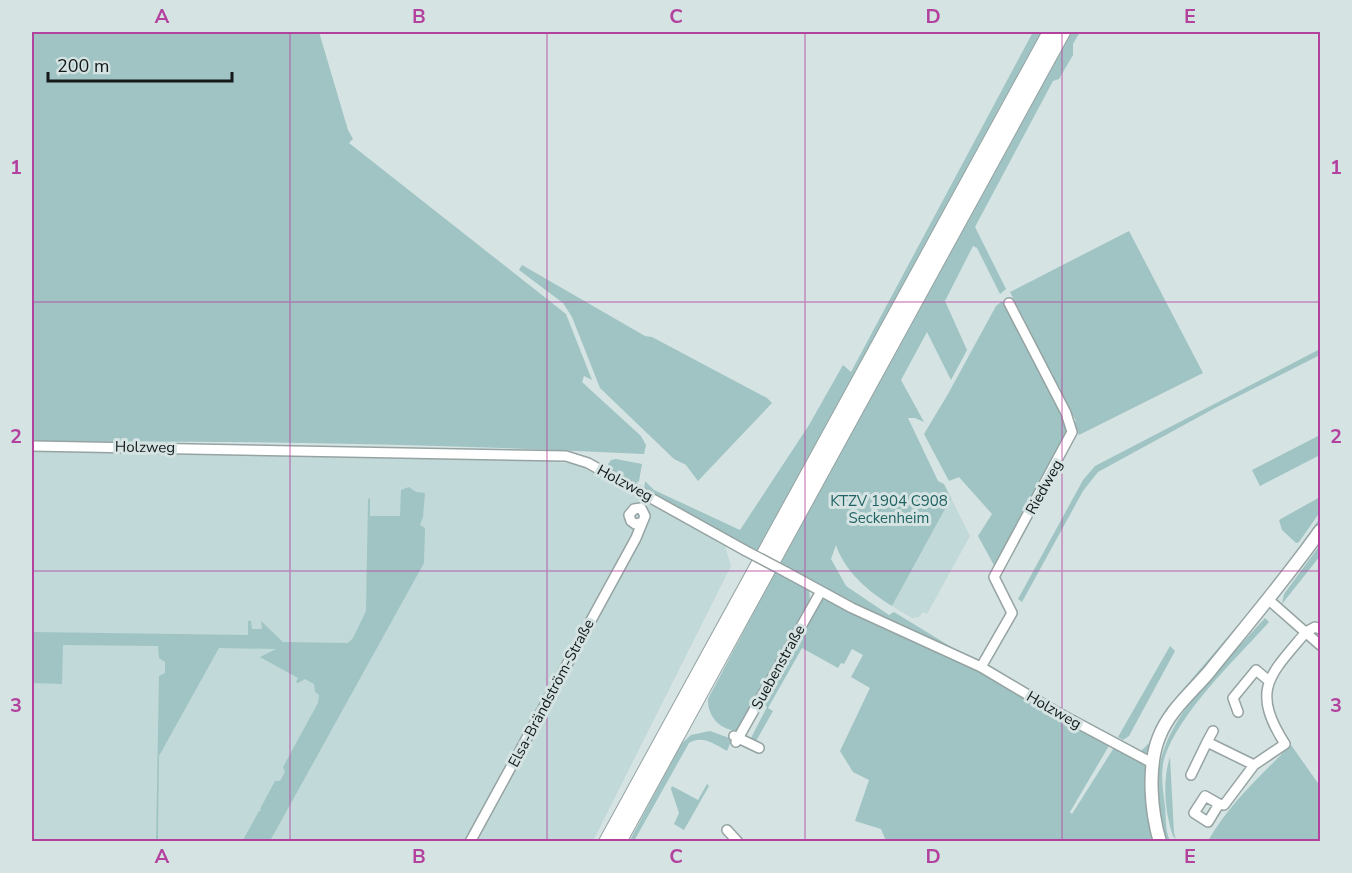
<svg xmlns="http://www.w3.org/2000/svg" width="1352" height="873" font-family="'Nunito Sans',sans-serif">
	<rect width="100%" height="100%" fill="#d5e3e3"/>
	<path fill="#c1d9d8" d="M117 441 441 458 533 459 577 464 654 505 725 546 731 566 593 841H32V442Z
		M951 498 970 536 927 614 923 612 919 617 912 618 892 606Z"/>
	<path fill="#9fc4c3" d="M32 32H319L348 130 353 139 349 143 566 314 592 380 584 376 582 382 641 436 646 445 644 454C440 444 236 440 32 442Z
		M1033 32H1043L759 554 644 489 645 481 654 490 740 530 809 425 843 365 851 372Z
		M1071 32H1080L1073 44V55L1059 79 1053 81 975 227 1006 289 1000 294 977 248 973 246 945 301 967 350 951 380 927 332 901 380 924 422 915 418H908L938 481 944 484 951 498 892 606C868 591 845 572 836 545L831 559 846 586 889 615 894 612 966 656 778 567Z
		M1129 231 1203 373 1079 435 1073 423 1076 421 1010 292Z
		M522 265 645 336 652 337 767 398 772 403 698 481 686 465 674 459 600 388 572 317 563 303 519 270Z
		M1001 302 1007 303 1030 349 1029 353C1032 357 1035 360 1038 364 1047 376 1069 423 1066 436L996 569 978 536 992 514 959 477 949 481 924 434 948 394 996 306Z
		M1320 349V355L1215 408 1098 472 1083 491 1022 602 1018 599 1083 480 1095 466Z
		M1320 435V455L1260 486 1252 470Z
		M616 459 642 464 639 481 634 485 611 473 608 464 611 460Z
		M409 487 416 492 425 493 423 517 420 525 425 528 424 563 270 841H243V840L259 811H261L260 809 275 781H280L285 772 283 767 318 703 319 695 315 692 314 684 305 679 298 683 296 682 298 678 260 657 276 649 219 648 159 756 158 841H156L159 676 165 673V662L159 658 158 646 63 645 62 684 32 683V632L248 635V621H251L252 629H262L261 621 283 642 348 643 353 638 366 611 368 499 370 498V516H400L401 490Z
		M1320 497V512L1299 542 1296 543 1282 530 1279 520Z
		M1320 518V527L1233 639 1149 756 1142 754 1141 751 1150 742 1166 709 1269 589Z
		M1320 545V556L1282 604 1284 594Z
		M775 572 809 589 810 602 737 730C720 731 707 715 708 699Z
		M822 598 849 608 981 669 1110 744 1070 812 1072 814 1115 746 1148 764 1156 841H886L881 829 855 821 869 780 853 772 840 751 870 688 851 677 863 655 852 649 844 664 841 663 838 668 802 648 768 708 773 711 756 741 751 738 767 707 763 704Z
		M1265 618 1269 622C1237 658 1173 718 1163 764 1161 778 1163 792 1165 806 1166 817 1165 831 1170 841H1166C1142 761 1171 721 1224 663 1238 648 1251 633 1265 618Z
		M1170 646 1175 651 1129 736 1123 740 1118 737Z
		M710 731 732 739 727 751C714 744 703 735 689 743L634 841 629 842 681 744 691 735Z
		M1291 745 1320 786V841H1208C1229 804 1261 775 1291 745Z
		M1170 757 1174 833 1176 839 1173 836C1165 813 1162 781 1170 757Z
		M707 784 709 786 684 830 674 824 679 813 671 789 672 786 698 800Z"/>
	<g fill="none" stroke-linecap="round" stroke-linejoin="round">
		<g stroke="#96a3a3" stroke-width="12">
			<path id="minor" d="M32 446 566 456 588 463 746 551
				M786 572 852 608 981 667 1055 711 1154 764
				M1269 600 1320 645
				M981 667 1012 613 994 577 1072 432 1066 413 1009 303
				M1238 712 1233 698 1256 670 1269 681
				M1213 731 1207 742 1254 765
				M734 736 759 748
				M736 742 820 593
				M1191 775 1207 742
				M1205 796 1219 804 1208 822 1194 813Z
				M1219 804 1224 805 1254 765 1285 744C1250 689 1270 675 1306 632L1315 627 1320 629
				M727 830 738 842
				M470 842 636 538 645 516 641 508 634 509 629 515 631 521 635 524 641 523"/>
		</g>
		<g stroke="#96a3a3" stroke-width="15">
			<path id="major" d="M1160 842C1151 812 1147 767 1159 737 1169 711 1191 693 1209 672 1247 625 1285 580 1320 531"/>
		</g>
		<g stroke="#96a3a3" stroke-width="16">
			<path id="highway" d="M606 842 1050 32
				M619 842 1063 32"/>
		</g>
		<use href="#minor" stroke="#fff" stroke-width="9"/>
		<use href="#major" stroke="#fff" stroke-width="12"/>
		<use href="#highway" stroke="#fff" stroke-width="14"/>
		<g stroke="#96a3a3" stroke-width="12" stroke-linecap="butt">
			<path id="minor-bridge" d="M746 551 786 572"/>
		</g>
		<use href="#minor-bridge" stroke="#fff" stroke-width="9"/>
	</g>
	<path fill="none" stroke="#b3429e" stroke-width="1.5" stroke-opacity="0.55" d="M290 32V842M547 32V842M805 32V842M1062 32V842M32 302H1320M32 571H1320"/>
	<g text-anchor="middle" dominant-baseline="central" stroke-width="6" stroke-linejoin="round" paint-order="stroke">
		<g font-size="15" fill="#141919" stroke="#d5e3e3">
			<text transform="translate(145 447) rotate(1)">Holzweg</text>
			<text transform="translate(625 483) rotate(28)">Holzweg</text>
			<text transform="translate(1044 487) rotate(-61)">Riedweg</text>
			<text transform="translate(778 667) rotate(-61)">Suebenstraße</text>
			<text transform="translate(551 693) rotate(-62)">Elsa-Brändström-Straße</text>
			<text transform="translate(1054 710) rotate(30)">Holzweg</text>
		</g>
		<g font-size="15" fill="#216262" stroke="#d5e3e3">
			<text x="889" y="501">KTZV 1904 C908<tspan x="889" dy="17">Seckenheim</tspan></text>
		</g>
	</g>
	<rect width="1352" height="873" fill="none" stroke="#d5e3e3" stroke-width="66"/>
	<path d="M48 72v9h184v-9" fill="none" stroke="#141919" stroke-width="3"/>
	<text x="57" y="72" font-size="18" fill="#141919" stroke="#d5e3e3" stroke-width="4.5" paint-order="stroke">200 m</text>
	<rect x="33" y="33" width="1286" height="807" fill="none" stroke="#b3429e" stroke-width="2"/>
	<g font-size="20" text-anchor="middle" font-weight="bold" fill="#b3429e">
		<text x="162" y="23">A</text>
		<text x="419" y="23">B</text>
		<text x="676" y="23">C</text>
		<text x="933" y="23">D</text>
		<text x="1190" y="23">E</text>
		<text x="16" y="174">1</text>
		<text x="1336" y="174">1</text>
		<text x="16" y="443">2</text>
		<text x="1336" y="443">2</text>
		<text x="16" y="712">3</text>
		<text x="1336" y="712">3</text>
		<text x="162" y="863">A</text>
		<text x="419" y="863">B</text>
		<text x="676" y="863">C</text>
		<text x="933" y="863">D</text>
		<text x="1190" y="863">E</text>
	</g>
</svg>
